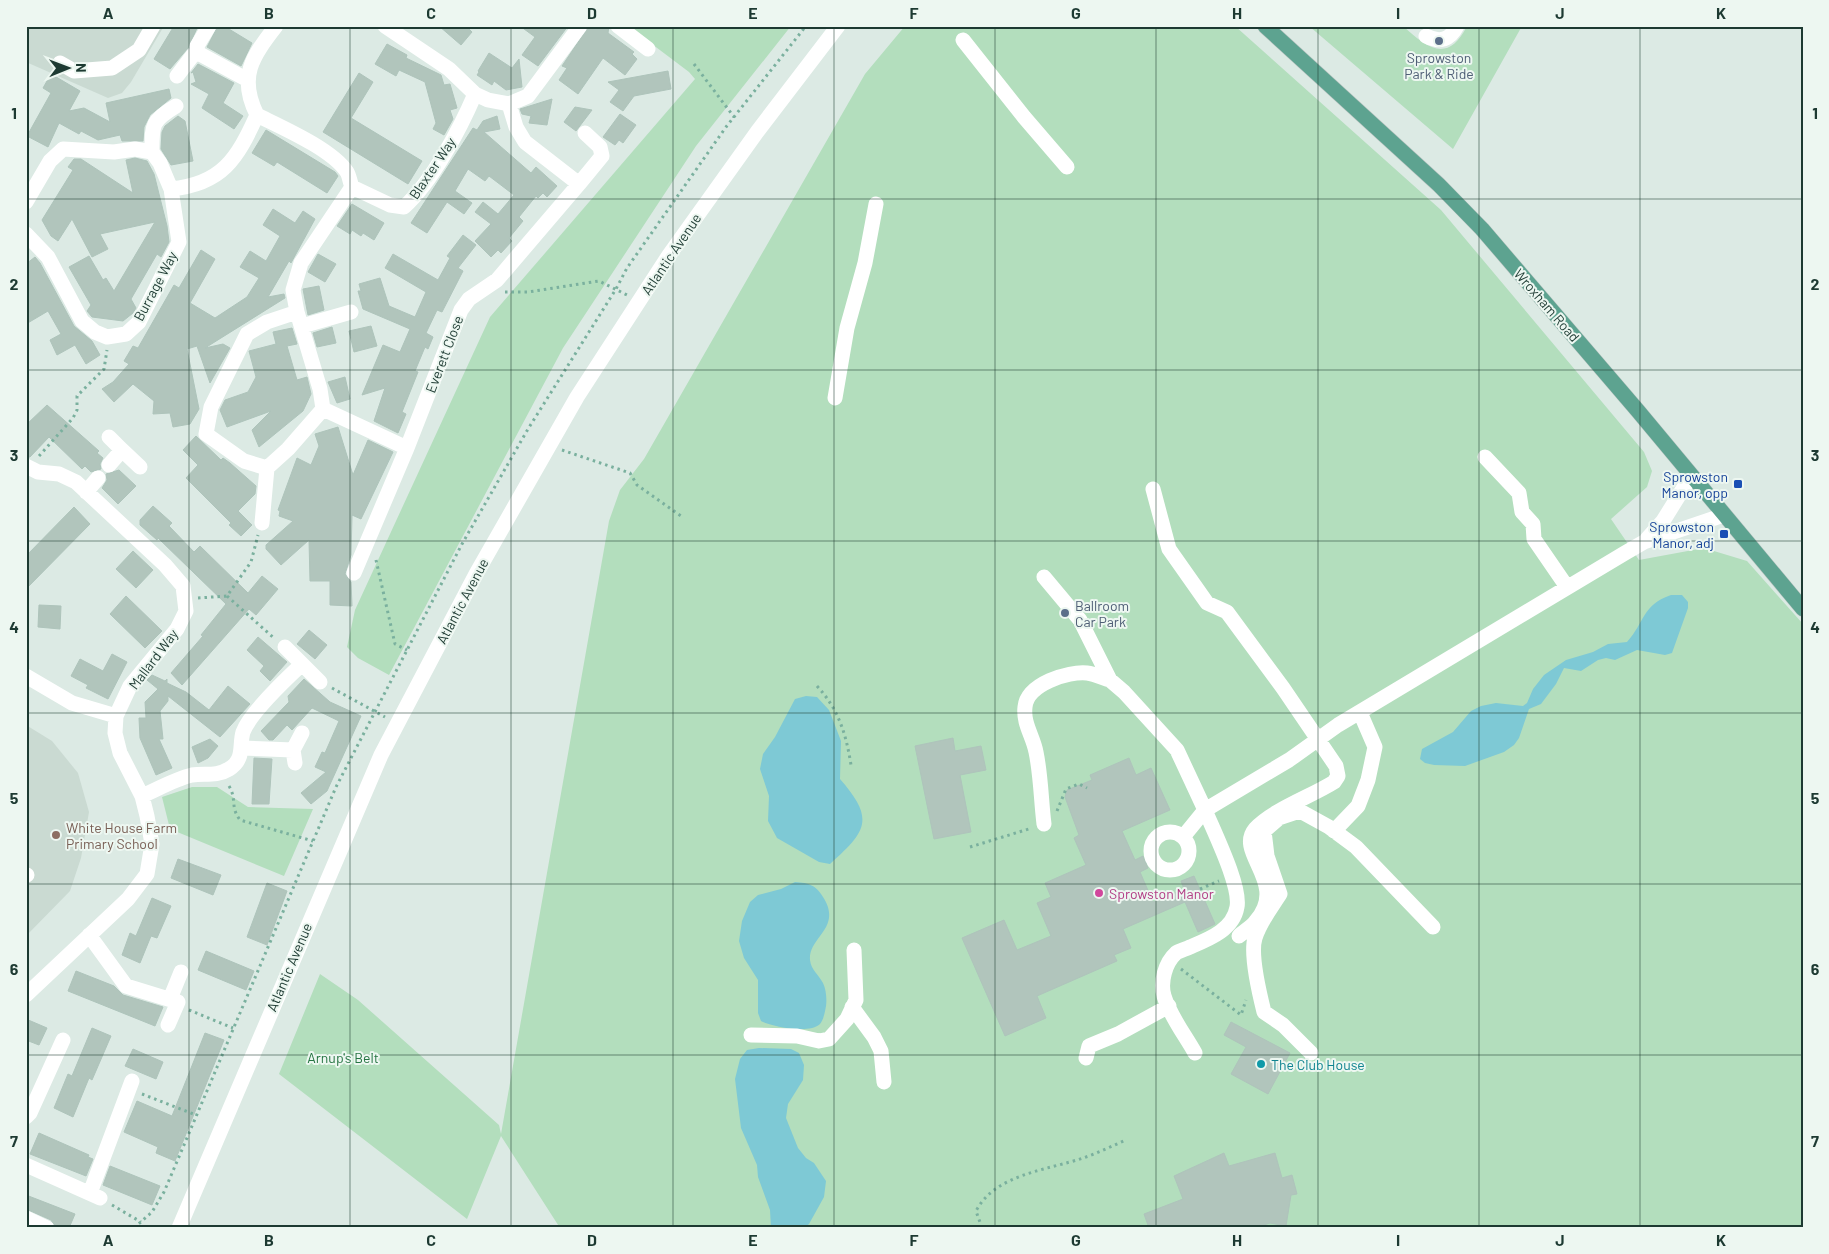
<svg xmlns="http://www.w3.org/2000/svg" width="1829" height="1254" font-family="Barlow,sans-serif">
	<rect width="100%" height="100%" fill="#dceae4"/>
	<path fill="#cadad2" d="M26 26H164L131 82 122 93 108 98 26 62Z
		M26 725 52 741 78 773 89 812 81 858 70 891 26 936Z"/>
	<path fill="#b3debd" d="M628 26H791L696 146 563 348 389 675 358 658 347 647 355 610 490 317 695 79 689 72Z
		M905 26H1235L1441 210 1644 452 1652 471 1647 487 1611 519 1639 560 1704 548 1747 561 1803 624V1228H560L501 1136 467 1219 279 1074 320 974 358 1000 499 1125 501 1134 609 521 620 490 644 459 865 74Z
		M1309 26H1403C1427 48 1448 64 1467 26H1522L1453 149Z
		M192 787H217L248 807 313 809 284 876 170 829 162 797Z"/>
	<path fill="#7ec9d5" d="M1671 595H1682L1688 602V608L1672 653 1665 655 1637 650 1615 660 1606 658 1598 660 1581 671 1564 668 1556 684 1541 704 1529 709 1519 738 1514 745 1504 752 1465 766 1434 765 1425 763 1420 759 1422 749 1453 732 1471 711 1481 706 1496 703 1523 706 1527 703 1533 689 1544 675 1566 660 1593 652 1608 644 1627 642C1645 622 1642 605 1671 595Z
		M806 696 817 697 829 710 841 741 840 779C875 819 867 831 830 864L819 862 777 838 768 821 769 796 760 769 763 754 775 737 795 699Z
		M795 882C809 883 816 885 823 897 843 928 808 937 810 960 811 970 819 975 823 983 826 989 827 999 826 1006 825 1011 824 1019 820 1024 810 1034 773 1027 761 1021L758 1013V980L744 958 739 941 742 921 750 902 758 895 781 889Z
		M759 1048 791 1049 799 1053 804 1065 803 1080 788 1104 786 1118 798 1148 806 1158 814 1163 826 1181 824 1197 809 1224 804 1228H771L770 1210 758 1177 757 1165 741 1128 735 1079 740 1059 747 1050Z"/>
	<path fill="#b1c5bc" stroke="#aec4bb" d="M174 26H198L188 48 170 69 154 59Z
		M218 26H224L252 43 241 66 207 47Z
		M439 26H466L472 32 461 45Z
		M520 26H568L538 66 522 55 535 37Z
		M589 26H609L608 33 634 52 632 54 637 59 625 75 603 58 578 94 559 80 567 68 562 66Z
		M387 44 407 55 406 58 441 75 444 85 450 84 457 108 450 110 453 119 444 135 433 129 436 123 425 82 399 70 396 76 375 64Z
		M489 53 512 68 519 59 522 87 506 90 494 81 492 85 477 75 479 72 478 71Z
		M198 64 234 83 223 103 243 116 234 129 202 108 209 94 191 84 196 82 193 72 191 73Z
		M668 71 671 89 634 96 623 111 610 102 619 90 608 82Z
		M359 73 373 82 351 118 422 161 408 184 323 132Z
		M51 74 80 91 69 111 84 108 110 122 106 103 169 89 171 98 150 115 144 127 143 141H122L120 135 98 140 81 131 79 134 59 123 48 147 27 136 51 93 43 88Z
		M552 99 547 125 529 123 531 116 522 114 520 109Z
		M575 107 592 110 576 131 564 122Z
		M620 114 636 125 623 143 619 140 615 145 603 137Z
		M178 116 185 121 193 161 171 165 161 149 162 132 165 126Z
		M497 116 500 129 484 132 531 173 536 167 557 186 547 197 543 193 538 198 536 196 519 217 523 221 509 238 512 241 501 253 498 250 491 257 475 241 491 224 475 212 483 202 498 214 514 195 489 176 485 181 468 169 455 191 472 203 464 214 447 202 427 233 411 223 473 128 477 130 483 121Z
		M266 130 335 172 338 176 327 193 277 162 274 166 252 153Z
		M135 158 147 161 154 174 167 226 169 242 161 257 157 254 131 299 136 308 133 313 123 321 92 317 87 311 91 305 69 267 89 256 103 280 106 278 114 291 155 222 100 234 108 249 92 257 72 219 58 241 51 236 42 220 73 170 68 167 74 159H81L133 193 126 160Z
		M352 204 384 223 374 240 363 233 361 236 352 230 350 234 337 226Z
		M273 209 295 223 303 211 315 219 291 263 289 261 268 297 284 294 285 298 205 348 223 344 230 348 210 383 197 346 187 349 199 409 190 424 173 427 170 413 153 414 154 401 133 384 114 402 102 389 113 382 129 364 124 361 133 346 138 348 174 285 179 288 201 250 215 259 190 303 215 318 247 297 259 278 240 267 250 251 266 261 280 236 263 225Z
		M463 235 476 245 458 268 463 271 442 312 437 310 426 333 433 337 428 349 425 347 415 371 418 372 402 412 406 414 398 433 374 421 385 388 362 395 383 345 400 352 410 329 363 309 358 291H361L359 284 380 278 389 306 415 317 426 292 385 268 393 254 438 280 450 258 447 256Z
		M318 254 336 264 325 282 308 272Z
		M35 257 40 263 74 326 92 341 100 355 86 364 75 345 57 355 50 340 61 334 48 311 26 324V264Z
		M319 286 324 310 308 315 303 289Z
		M371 326 377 346 354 352 349 331Z
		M332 327 336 343 317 347 313 333Z
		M292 328 297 344 287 346 297 380 307 377 311 394 303 411 259 447 252 430 271 411 227 427 220 410 225 400 248 392 256 377 249 351 276 344 273 332Z
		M345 377 350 399 337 403 328 382Z
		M47 405 99 451 97 453 103 458 100 464 101 469 91 472 85 466 82 469 49 437 30 457H26V425Z
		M338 427 353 475 368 440 393 452 361 519 352 515 351 555 345 574 351 582 352 606 330 605V581H310L309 540 281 565 266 549V545L293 521 279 516 280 511 278 510 297 458 311 465 319 446 315 434Z
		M196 436 221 460 223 458 230 463 256 486 255 494 238 511 252 525 241 536 229 525 231 523 186 478 198 465 183 450Z
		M119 470 136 486 118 504 102 488 107 480 106 474Z
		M153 506 172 523 169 526 194 552 200 546 248 593 262 576 278 589 256 615 249 609 182 685 171 673 203 636 201 635 226 604 158 538 157 540 140 525V520Z
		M74 507 90 524 26 589V556Z
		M133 551 153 570 136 588 116 569Z
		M126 596 162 631 145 648 110 614Z
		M39 605 61 606 60 629 38 627Z
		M309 630 327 645 315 659 297 644Z
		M258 637 287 662 270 681 260 671 264 666 247 650Z
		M112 654 127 662 108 699 86 688 88 685 71 676 80 659 103 671Z
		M152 675 165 681 167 679V683L186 692 209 710 228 686 250 704 220 737 168 696V701L160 711 163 739H159L172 768 156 775 140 738 139 718H146L145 702 158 689 147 680Z
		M304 679 330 702 361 716 327 791 311 804 301 793 326 772 315 767 322 752 325 753 339 721 312 708 292 730 287 725 273 740H269L261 731 289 702 288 696Z
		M953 738 955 751 981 746 986 770 960 775 971 832 934 839 915 746Z
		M210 739 218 746 208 758 198 763 192 747Z
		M254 758 272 759 269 804H252Z
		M1129 758 1136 775 1151 768 1170 810 1122 831 1135 860 1143 856 1148 868 1140 872 1153 902 1184 889 1181 881 1194 876 1215 924 1198 932 1185 902 1123 929 1131 948 1114 955 1117 961 1037 996 1046 1018 1005 1036 962 938 1004 920 1017 950 1051 936 1037 903 1051 897 1045 883 1086 865 1074 838 1079 835 1065 797 1067 790 1092 780 1090 775Z
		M178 859 221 875 213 895 171 878Z
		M267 883 287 891 267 945 247 937Z
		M152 898 171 906 157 938 151 936 140 963 122 955 130 933 136 936Z
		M206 951 254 971 246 990 198 970Z
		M76 971 114 986 123 995 163 1007 155 1026 68 991Z
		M26 1019 47 1028 39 1045 26 1040Z
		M1231 1022 1290 1053 1268 1094 1231 1074 1246 1047 1224 1035Z
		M92 1028 111 1036 92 1080 89 1078 73 1117 54 1108 68 1074 72 1076Z
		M205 1033 224 1040 175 1161 156 1153 158 1147 124 1132 137 1101 172 1116Z
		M133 1049 163 1062 156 1079 125 1066Z
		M39 1133 89 1155 88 1157 93 1159 86 1176 30 1154Z
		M1224 1153 1229 1166 1275 1153 1282 1178 1292 1175 1297 1194 1291 1195 1286 1226 1270 1223 1255 1228H1149L1144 1214 1183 1199 1174 1176Z
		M110 1166 160 1186 152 1205 103 1185Z
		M26 1195 75 1214 69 1228H56L51 1220 26 1209Z"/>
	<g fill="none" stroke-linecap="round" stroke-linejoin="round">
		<g stroke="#bbc4c2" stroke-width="16">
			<path id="major" d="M1265 26 1439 185 1482 229 1638 411 1803 609"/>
		</g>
		<path stroke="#7ab09e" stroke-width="3" stroke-dasharray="2.5 4" stroke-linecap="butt" d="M694 64 734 117
			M505 292H528L599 281 627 295
			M562 450 630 473 637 485 681 516
			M39 456 73 418 77 410V396L104 369 107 350
			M376 560 395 644 407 650
			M227 596 275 639
			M198 598 227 596 251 562 258 535
			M817 686C839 710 846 734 851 765
			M332 688 385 717
			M229 786C237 799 230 807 240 820L313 841
			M1057 811 1066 789 1079 784 1087 788
			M970 847 1032 828
			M1146 862 1154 860
			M1200 889 1219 881
			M1181 969 1241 1015 1246 1000
			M189 1010 233 1028
			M142 1094 196 1115
			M112 1205 141 1222
			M134 1228 152 1212 164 1192 336 787 462 544 528 429 616 289 627 268 726 127 806 26
			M982 1228 976 1211C995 1174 1048 1170 1083 1158 1098 1153 1112 1146 1126 1140"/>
		<path stroke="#fff" stroke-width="15" d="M209 26 197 46 198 53 246 79
			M385 26 449 69 475 94 488 100 509 104 516 127 525 142 579 184 602 156 600 147 585 133
			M618 26 648 49
			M1426 36C1440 43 1450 40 1457 26
			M963 40 1024 117 1067 167
			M60 63 74 71 112 68 139 50 153 26
			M177 76 193 55 198 53
			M509 104 528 96 580 26
			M257 115C281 127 332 149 347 172 349 175 350 182 352 187
			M257 115C238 77 252 57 276 26
			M152 152C152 125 151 121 176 106
			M352 187 390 205 404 207C432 182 460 129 475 94
			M171 189C222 184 237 159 257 115
			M26 202 50 161 63 149 114 152 135 149 152 152 160 163 171 189 179 242 139 322 126 334 107 337 95 332 82 321 48 257 26 234
			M297 312 267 322 247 334 211 407 206 434 244 461 267 468 288 449 323 409 320 389 297 312 293 290 301 263 352 187
			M302 326 351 312
			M835 398 847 328 865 263 876 204
			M323 409 407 448
			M109 437 122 450
			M1485 457 1519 493 1522 512 1533 524 1534 539 1567 587
			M109 465 122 450 140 467
			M26 466 38 472 59 474 76 482 165 565 183 586 186 611 177 629 130 686 116 716 115 733 120 753 142 796 147 816 152 844 147 874 128 899 26 995
			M1153 489 1169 549 1207 603 1227 612 1283 688 1336 766 1338 776 1334 782C1312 796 1272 810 1255 829 1235 853 1289 883 1256 921 1252 927 1244 931 1239 936
			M86 492 98 478
			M262 523 267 468
			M1647 539 1663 521 1691 476
			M354 573 407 448 461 310 469 299 497 280 579 184
			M1044 577 1080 620 1110 680 1124 692 1177 750 1205 810 1183 837
			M285 647 320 682
			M26 676 72 703 116 716
			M242 748 293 750
			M295 763 293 750 302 733
			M142 796C158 789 175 779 192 775 205 773 216 777 229 769 245 759 239 746 243 732 250 713 286 679 301 665
			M1044 824C1041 800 1041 776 1036 752 1033 736 1023 724 1025 707 1027 684 1068 671 1087 673 1095 674 1103 678 1110 680
			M1334 831 1358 806 1368 780 1375 747 1362 717
			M1151 851a19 19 0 1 1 38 0a19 19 0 1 1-38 0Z
			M26 875H27
			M89 935 126 986 178 1002 168 1025
			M170 999 181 972
			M852 1007 874 1037 881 1051 884 1082
			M751 1035 797 1036 819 1041 829 1039 847 1019 856 1000 854 950
			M1195 1053C1185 1035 1170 1016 1164 996 1160 982 1165 963 1176 953 1179 951 1186 949 1190 947 1209 939 1233 930 1237 907 1241 886 1214 832 1205 810L1289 760 1338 725 1625 553 1644 542 1724 515
			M1311 1053 1283 1025 1264 1012C1260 996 1250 954 1255 938 1260 922 1271 908 1280 894L1267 856 1264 831 1279 818 1300 811 1329 827 1356 847 1433 927
			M1086 1058 1089 1046 1118 1034 1169 1006
			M26 1117 30 1113 63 1040
			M26 1165 100 1198
			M90 1193 132 1081
			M26 1218 47 1228
			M179 1228 381 755 476 574 577 397 669 255 757 132 838 26"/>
		<use href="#major" stroke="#5da390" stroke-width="15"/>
	</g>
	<path fill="none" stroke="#1d3a32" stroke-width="1" stroke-opacity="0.55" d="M189 26V1228M350 26V1228M511 26V1228M673 26V1228M834 26V1228M995 26V1228M1156 26V1228M1318 26V1228M1479 26V1228M1640 26V1228M26 199H1803M26 370H1803M26 541H1803M26 713H1803M26 884H1803M26 1055H1803"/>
	<g fill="#5c6f8a" stroke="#edf7f1" stroke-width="2">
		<circle cx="1439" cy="41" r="5"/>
		<circle cx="1065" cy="613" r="5"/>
	</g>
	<g fill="#1a4fb4" stroke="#edf7f1" stroke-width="2">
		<rect x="1733" y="479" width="10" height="10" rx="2.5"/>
		<rect x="1719" y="529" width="10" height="10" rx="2.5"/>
	</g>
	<circle fill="#8d6e63" stroke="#edf7f1" stroke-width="2" cx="56" cy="835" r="5"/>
	<circle fill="#d1479c" stroke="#edf7f1" stroke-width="2" cx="1099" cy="893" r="5"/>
	<circle fill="#0f9aa8" stroke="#edf7f1" stroke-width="2" cx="1261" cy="1064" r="5"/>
	<g text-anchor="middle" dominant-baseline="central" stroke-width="4" stroke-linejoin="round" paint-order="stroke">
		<g font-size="14" fill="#4e5e75" stroke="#edf7f1">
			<text x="1439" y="57">Sprowston<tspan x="1439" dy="16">Park &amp; Ride</tspan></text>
			<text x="1075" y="605" text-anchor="start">Ballroom<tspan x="1075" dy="16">Car Park</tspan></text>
		</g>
		<g font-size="14" fill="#1d3a32" stroke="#edf7f1">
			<text transform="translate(432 168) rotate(-56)">Blaxter Way</text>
			<text transform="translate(671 254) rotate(-56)">Atlantic Avenue</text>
			<text transform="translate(155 286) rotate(-62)">Burrage Way</text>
			<text transform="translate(1547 305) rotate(49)">Wroxham Road</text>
			<text transform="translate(444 354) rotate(-69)">Everett Close</text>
			<text transform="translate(462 601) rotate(-62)">Atlantic Avenue</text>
			<text transform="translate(153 659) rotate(-53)">Mallard Way</text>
			<text transform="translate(289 967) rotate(-67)">Atlantic Avenue</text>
		</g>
		<g font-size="14" fill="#164399" stroke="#edf7f1" text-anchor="end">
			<text x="1728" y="476">Sprowston<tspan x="1728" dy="16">Manor, opp</tspan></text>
			<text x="1714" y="526">Sprowston<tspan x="1714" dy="16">Manor, adj</tspan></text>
		</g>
		<g font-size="14" fill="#785e54" stroke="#edf7f1" text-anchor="start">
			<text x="66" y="827">White House Farm<tspan x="66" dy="16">Primary School</tspan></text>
		</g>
		<g font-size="14" fill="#b23c85" stroke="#edf7f1" text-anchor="start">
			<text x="1109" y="893">Sprowston Manor</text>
		</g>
		<g font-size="14" fill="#257442" stroke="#edf7f1">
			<text x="343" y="1057">Arnup's Belt</text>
		</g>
		<g font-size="14" fill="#0d838f" stroke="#edf7f1" text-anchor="start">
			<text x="1271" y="1064">The Club House</text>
		</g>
	</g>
	<rect width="1829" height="1254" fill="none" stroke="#edf7f1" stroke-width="55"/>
	<g transform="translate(68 68) rotate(89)" stroke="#edf7f1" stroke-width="4" paint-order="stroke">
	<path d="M0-4L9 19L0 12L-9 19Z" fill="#1d3a32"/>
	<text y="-8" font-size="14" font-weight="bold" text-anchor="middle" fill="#1d3a32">N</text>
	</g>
	<rect x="28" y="28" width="1774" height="1198" fill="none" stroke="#1d3a32" stroke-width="2"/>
	<g font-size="16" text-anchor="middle" font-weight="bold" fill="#1d3a32">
		<text x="108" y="19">A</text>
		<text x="269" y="19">B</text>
		<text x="431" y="19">C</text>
		<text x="592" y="19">D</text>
		<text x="753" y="19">E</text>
		<text x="914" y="19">F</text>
		<text x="1076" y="19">G</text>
		<text x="1237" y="19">H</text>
		<text x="1398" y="19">I</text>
		<text x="1560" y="19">J</text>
		<text x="1721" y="19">K</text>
		<text x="14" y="119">1</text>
		<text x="1815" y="119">1</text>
		<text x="14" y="290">2</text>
		<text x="1815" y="290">2</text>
		<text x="14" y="461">3</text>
		<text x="1815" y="461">3</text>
		<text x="14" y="633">4</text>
		<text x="1815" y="633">4</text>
		<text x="14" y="804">5</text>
		<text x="1815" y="804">5</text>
		<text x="14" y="975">6</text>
		<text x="1815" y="975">6</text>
		<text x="14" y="1147">7</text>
		<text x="1815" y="1147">7</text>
		<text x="108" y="1246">A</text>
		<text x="269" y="1246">B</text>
		<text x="431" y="1246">C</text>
		<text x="592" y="1246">D</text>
		<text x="753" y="1246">E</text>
		<text x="914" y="1246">F</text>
		<text x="1076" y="1246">G</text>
		<text x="1237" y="1246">H</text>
		<text x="1398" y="1246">I</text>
		<text x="1560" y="1246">J</text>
		<text x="1721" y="1246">K</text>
	</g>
</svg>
